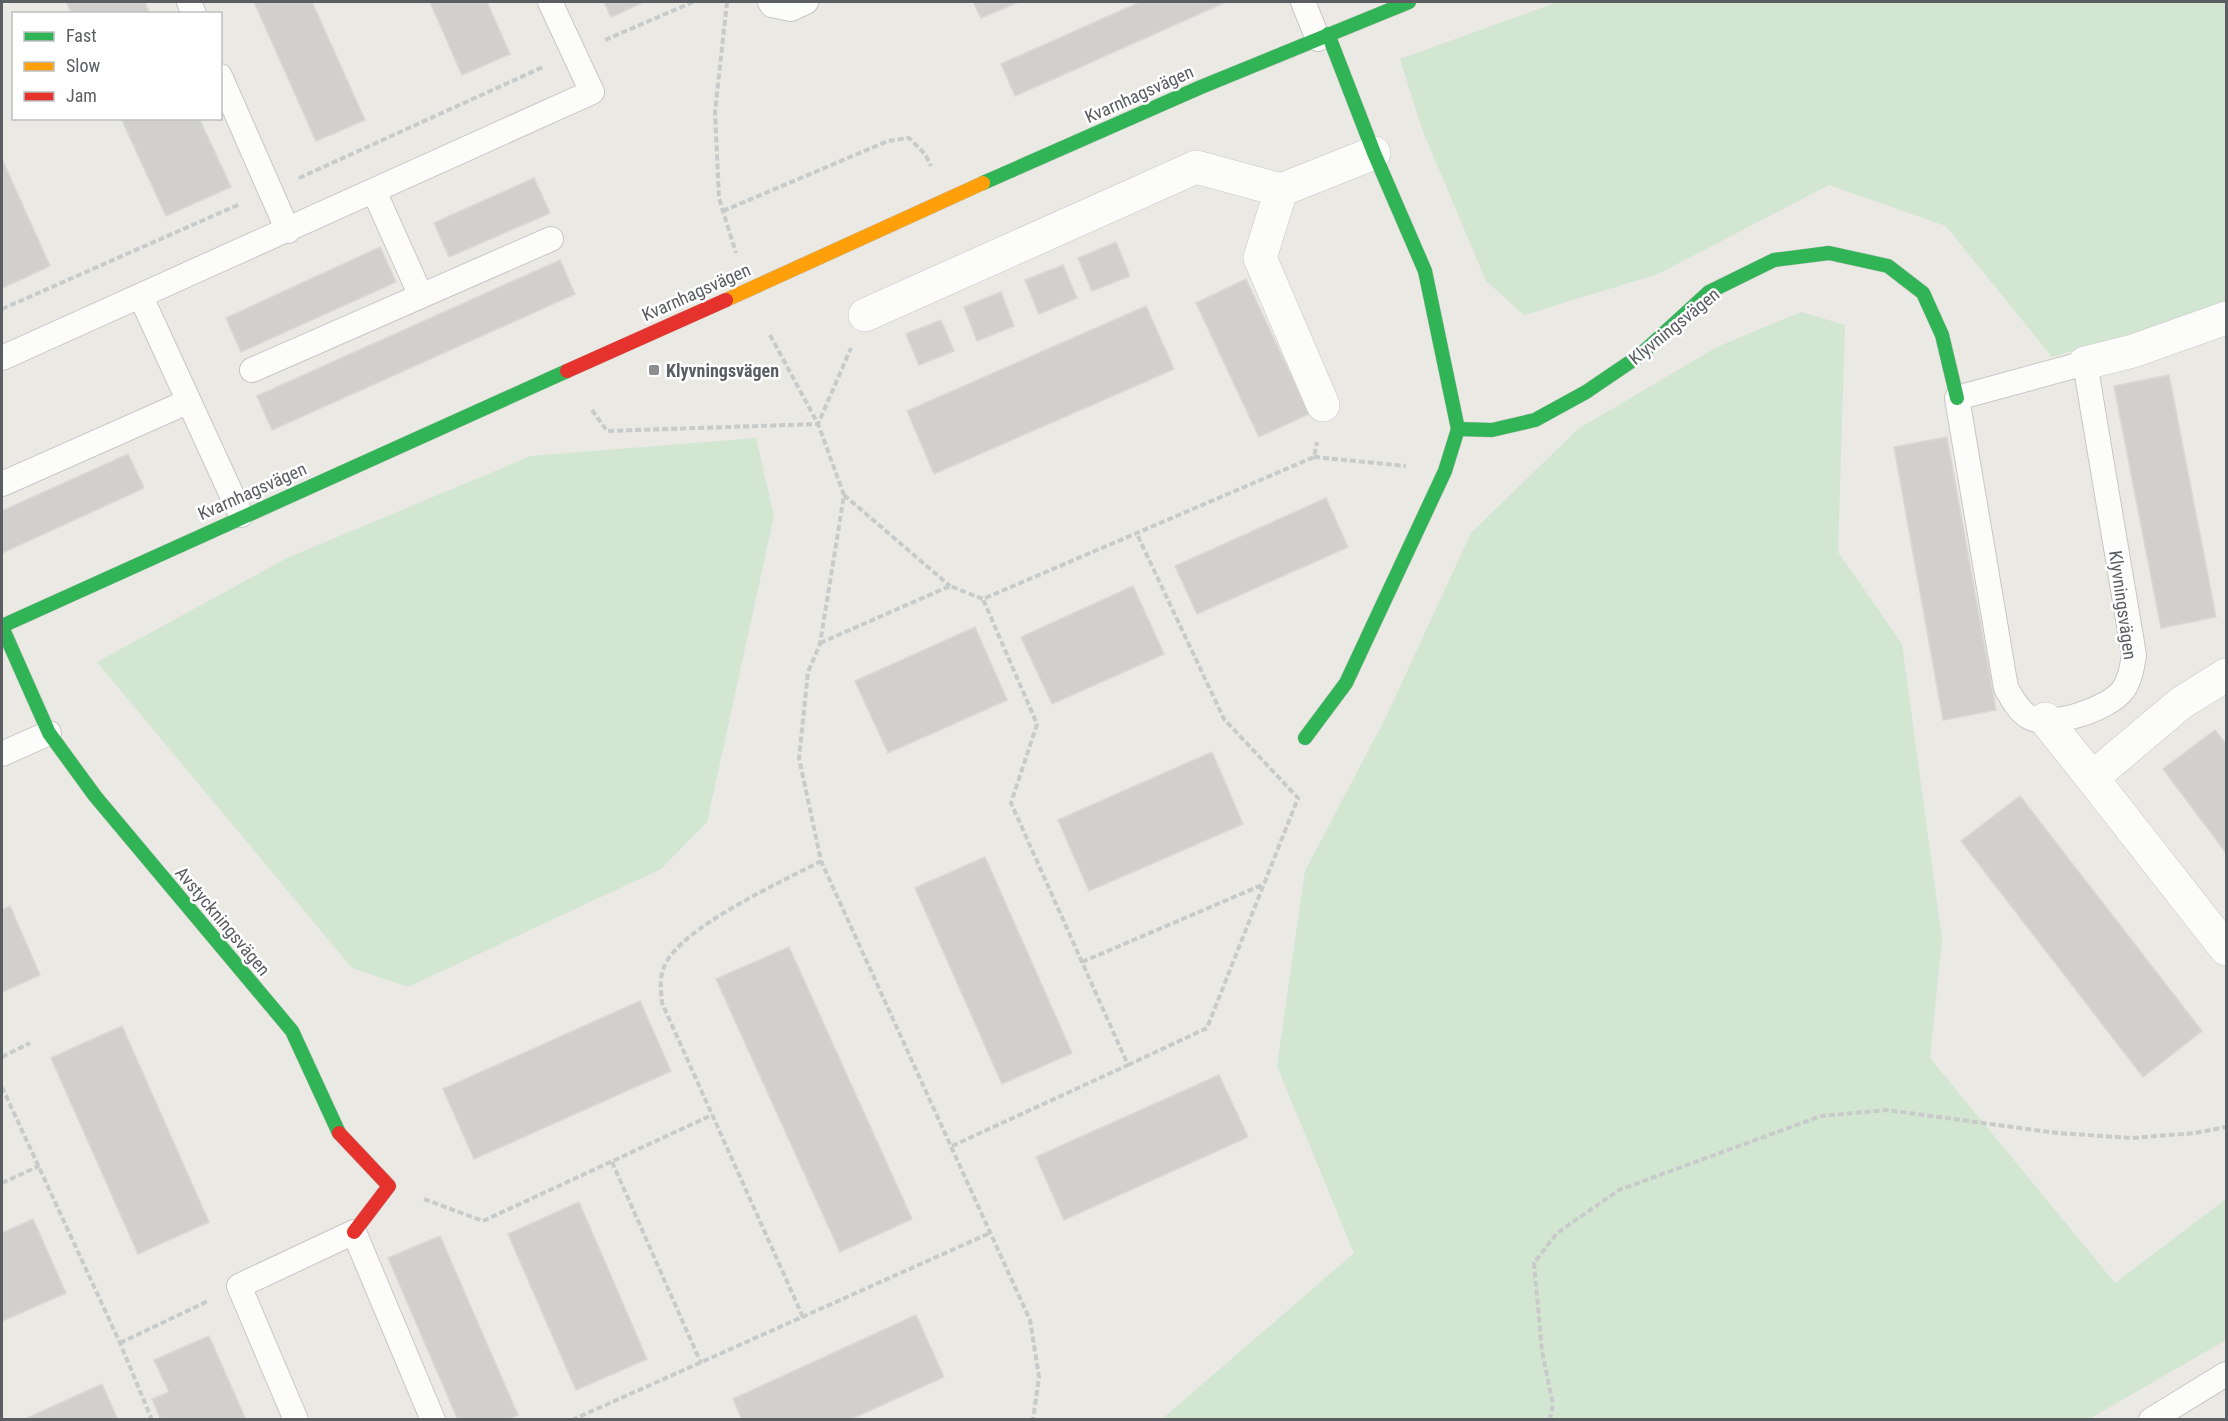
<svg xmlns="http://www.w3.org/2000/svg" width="2228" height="1421" font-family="'Roboto Condensed',sans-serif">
	<rect width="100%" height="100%" fill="#eae9e4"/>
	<path fill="#d2e6d1" d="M1558 2H2226V306L2052 357 1946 226 1829 185 1658 274 1524 315 1486 281 1422 129 1400 59Z
		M1801 312 1845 325 1838 552 1902 644 1942 939 1930 1058 2115 1283 2226 1199V1340L2089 1419H1162L1354 1253 1277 1066 1305 871 1386 717 1471 533 1578 429 1717 347Z
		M756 438 774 516 707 822 661 869 408 987 352 968 97 662 287 558 531 456Z"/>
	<path fill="#d1d0cd" stroke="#d9d8d4" stroke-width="1.5" d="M66 2H145L150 14H72Z
		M254 2H312L365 120 316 141Z
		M430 2H487L510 54 462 75Z
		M604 2H644L611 17Z
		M973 2H1019L981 18Z
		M1140 2H1226L1015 96 1001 64Z
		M121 118H199L231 187 166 216Z
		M2 159 50 266 2 288Z
		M534 178 550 213 449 257 434 223Z
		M1116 242 1130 276 1092 291 1078 258Z
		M380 247 396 282 241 352 226 318Z
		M560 260 575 294 272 430 257 396Z
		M1063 265 1077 298 1039 314 1025 280Z
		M1246 279 1309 414 1259 437 1196 303Z
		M1001 292 1014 326 977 341 964 307Z
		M1146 306 1174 369 934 474 907 411Z
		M941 320 954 351 919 365 906 334Z
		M2169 375 2216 617 2161 628 2114 386Z
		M1947 437 1996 710 1943 720 1894 447Z
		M128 454 144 488 2 553V511Z
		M1326 498 1348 547 1197 614 1175 566Z
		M1133 586 1164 654 1052 704 1021 637Z
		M975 627 1007 700 888 753 855 681Z
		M2215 730 2226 744V853L2163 769Z
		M1212 752 1243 824 1089 891 1058 820Z
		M2020 796 2202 1031 2143 1077 1961 841Z
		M985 857 1072 1053 1002 1084 915 888Z
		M10 906 40 975 2 992V910Z
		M789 947 912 1219 840 1252 716 979Z
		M640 1001 671 1071 474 1159 443 1089Z
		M122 1026 209 1222 138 1254 51 1058Z
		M1219 1075 1248 1137 1064 1220 1036 1157Z
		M579 1202 647 1359 576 1390 508 1234Z
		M33 1219 66 1293 2 1321V1233Z
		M440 1236 518 1415 507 1420H458L388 1258Z
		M916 1315 944 1377 849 1420H742L733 1399Z
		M209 1336 246 1420H161L152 1399 169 1392 154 1360Z
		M102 1384 118 1420H23Z"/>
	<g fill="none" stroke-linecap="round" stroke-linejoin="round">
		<g stroke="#c7c7c6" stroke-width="26">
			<path id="lane" d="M189 2 194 14
				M770 2 772 5 791 9 806 2
				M1303 2 1318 39
				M220 76 288 231
				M374 191 421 296
				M141 297 241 515
				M2 358 592 92 550 2
				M2085 363 2134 655C2132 668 2130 680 2123 690 2109 709 2049 729 2029 717 2018 711 2012 698 2006 688L1957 398Z
				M252 370 551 239
				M2 484 187 402
				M2 754 49 733
				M296 1420 239 1286 354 1232 433 1420
				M2151 1420 2226 1374"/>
		</g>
		<g stroke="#c7c7c6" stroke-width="34">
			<path id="street" d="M1281 190 1260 258 1323 405
				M865 315 1196 167 1281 190 1374 153
				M2085 363 2133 351 2226 318
				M2226 675 2181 703 2092 778 2226 949
				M2045 719 2092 778"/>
		</g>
		<g stroke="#c5c6c4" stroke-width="15">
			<path id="fast" d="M983 183 1201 87 1409 2
				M1458 429 1492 430 1535 420 1586 392 1639 356 1709 292 1774 260 1829 253 1888 266 1923 293 1942 335 1957 398
				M2 626 567 371
				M2 627 49 733 95 796 292 1031 339 1133
				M1305 738 1346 683 1445 471 1458 429 1425 271 1374 153 1328 34"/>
		</g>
		<g stroke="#c5c6c4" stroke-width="15">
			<path id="slow" d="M726 300 983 183"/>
		</g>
		<g stroke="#c5c6c4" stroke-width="15">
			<path id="jam" d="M567 371 726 300
				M339 1133 389 1186 354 1232"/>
		</g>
		<path stroke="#c7cbca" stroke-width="4" stroke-dasharray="6 3" stroke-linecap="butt" d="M727 2 715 112 719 198 736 253
			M605 40 693 2
			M299 178 543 67
			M723 211 888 141 909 138 925 154 931 166
			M2 309 240 204
			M770 335 818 424 844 495 820 644 808 672 799 758 821 861 1030 1320 1039 1377 1033 1420
			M592 410 607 431 818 424 851 348
			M1314 457 1406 466
			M844 495 950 586
			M820 643 950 586 983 599 1314 457 1317 442
			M1082 962 1262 885
			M2 1057 30 1043
			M1128 1065 1207 1028 1298 798 1224 719 1136 532
			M2 1087 120 1343 152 1420
			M952 1146 1128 1065 1011 803 1037 724 983 599
			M612 1162 701 1363
			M2 1183 39 1166
			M424 1199 483 1221 712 1115
			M803 1317 662 1003C661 991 659 979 664 967 680 927 782 882 821 861
			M120 1343 208 1301
			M572 1420 990 1233
			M1550 1420 1553 1405 1542 1351 1534 1263 1557 1233 1619 1190 1821 1116 1887 1110 2057 1133 2132 1138 2195 1133 2226 1127"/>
		<use href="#lane" stroke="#fcfcfb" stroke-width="24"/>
		<use href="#street" stroke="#fcfcfb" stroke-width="33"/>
		<use href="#fast" stroke="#30b455" stroke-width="14"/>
		<use href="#slow" stroke="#ff9f0a" stroke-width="14"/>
		<use href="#jam" stroke="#e5322d" stroke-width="14"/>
	</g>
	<rect fill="#8c8e90" stroke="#fff" stroke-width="2" x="648" y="364" width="12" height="12" rx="3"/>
	<g text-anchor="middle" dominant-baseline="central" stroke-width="5" stroke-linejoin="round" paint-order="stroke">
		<g font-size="18" fill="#5a5d62" stroke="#fff">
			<text transform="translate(1139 94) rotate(-24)">Kvarnhagsvägen</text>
			<text transform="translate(696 292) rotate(-24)">Kvarnhagsvägen</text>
			<text transform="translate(1674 326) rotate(-39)">Klyvningsvägen</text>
			<text transform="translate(252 491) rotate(-24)">Kvarnhagsvägen</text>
			<text transform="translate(2123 605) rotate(82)">Klyvningsvägen</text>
			<text transform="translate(223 921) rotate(50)">Avstyckningsvägen</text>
		</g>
		<g font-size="18" font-weight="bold" fill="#5a5d62" stroke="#fff" text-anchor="start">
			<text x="666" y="370">Klyvningsvägen</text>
		</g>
	</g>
	<rect width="2228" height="1421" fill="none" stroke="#5a5d62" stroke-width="6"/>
	<rect x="12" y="12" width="210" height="108" fill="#ffffff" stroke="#bdbec0" stroke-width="1.5"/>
	<rect x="24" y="32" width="30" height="9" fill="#30b455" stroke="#bdbec0" stroke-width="1.5"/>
	<text x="66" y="42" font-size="18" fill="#5a5d62">Fast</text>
	<rect x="24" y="62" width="30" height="9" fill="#ff9f0a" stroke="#bdbec0" stroke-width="1.5"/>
	<text x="66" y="72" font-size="18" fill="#5a5d62">Slow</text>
	<rect x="24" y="92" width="30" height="9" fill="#e5322d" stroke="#bdbec0" stroke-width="1.5"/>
	<text x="66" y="102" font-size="18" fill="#5a5d62">Jam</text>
</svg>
